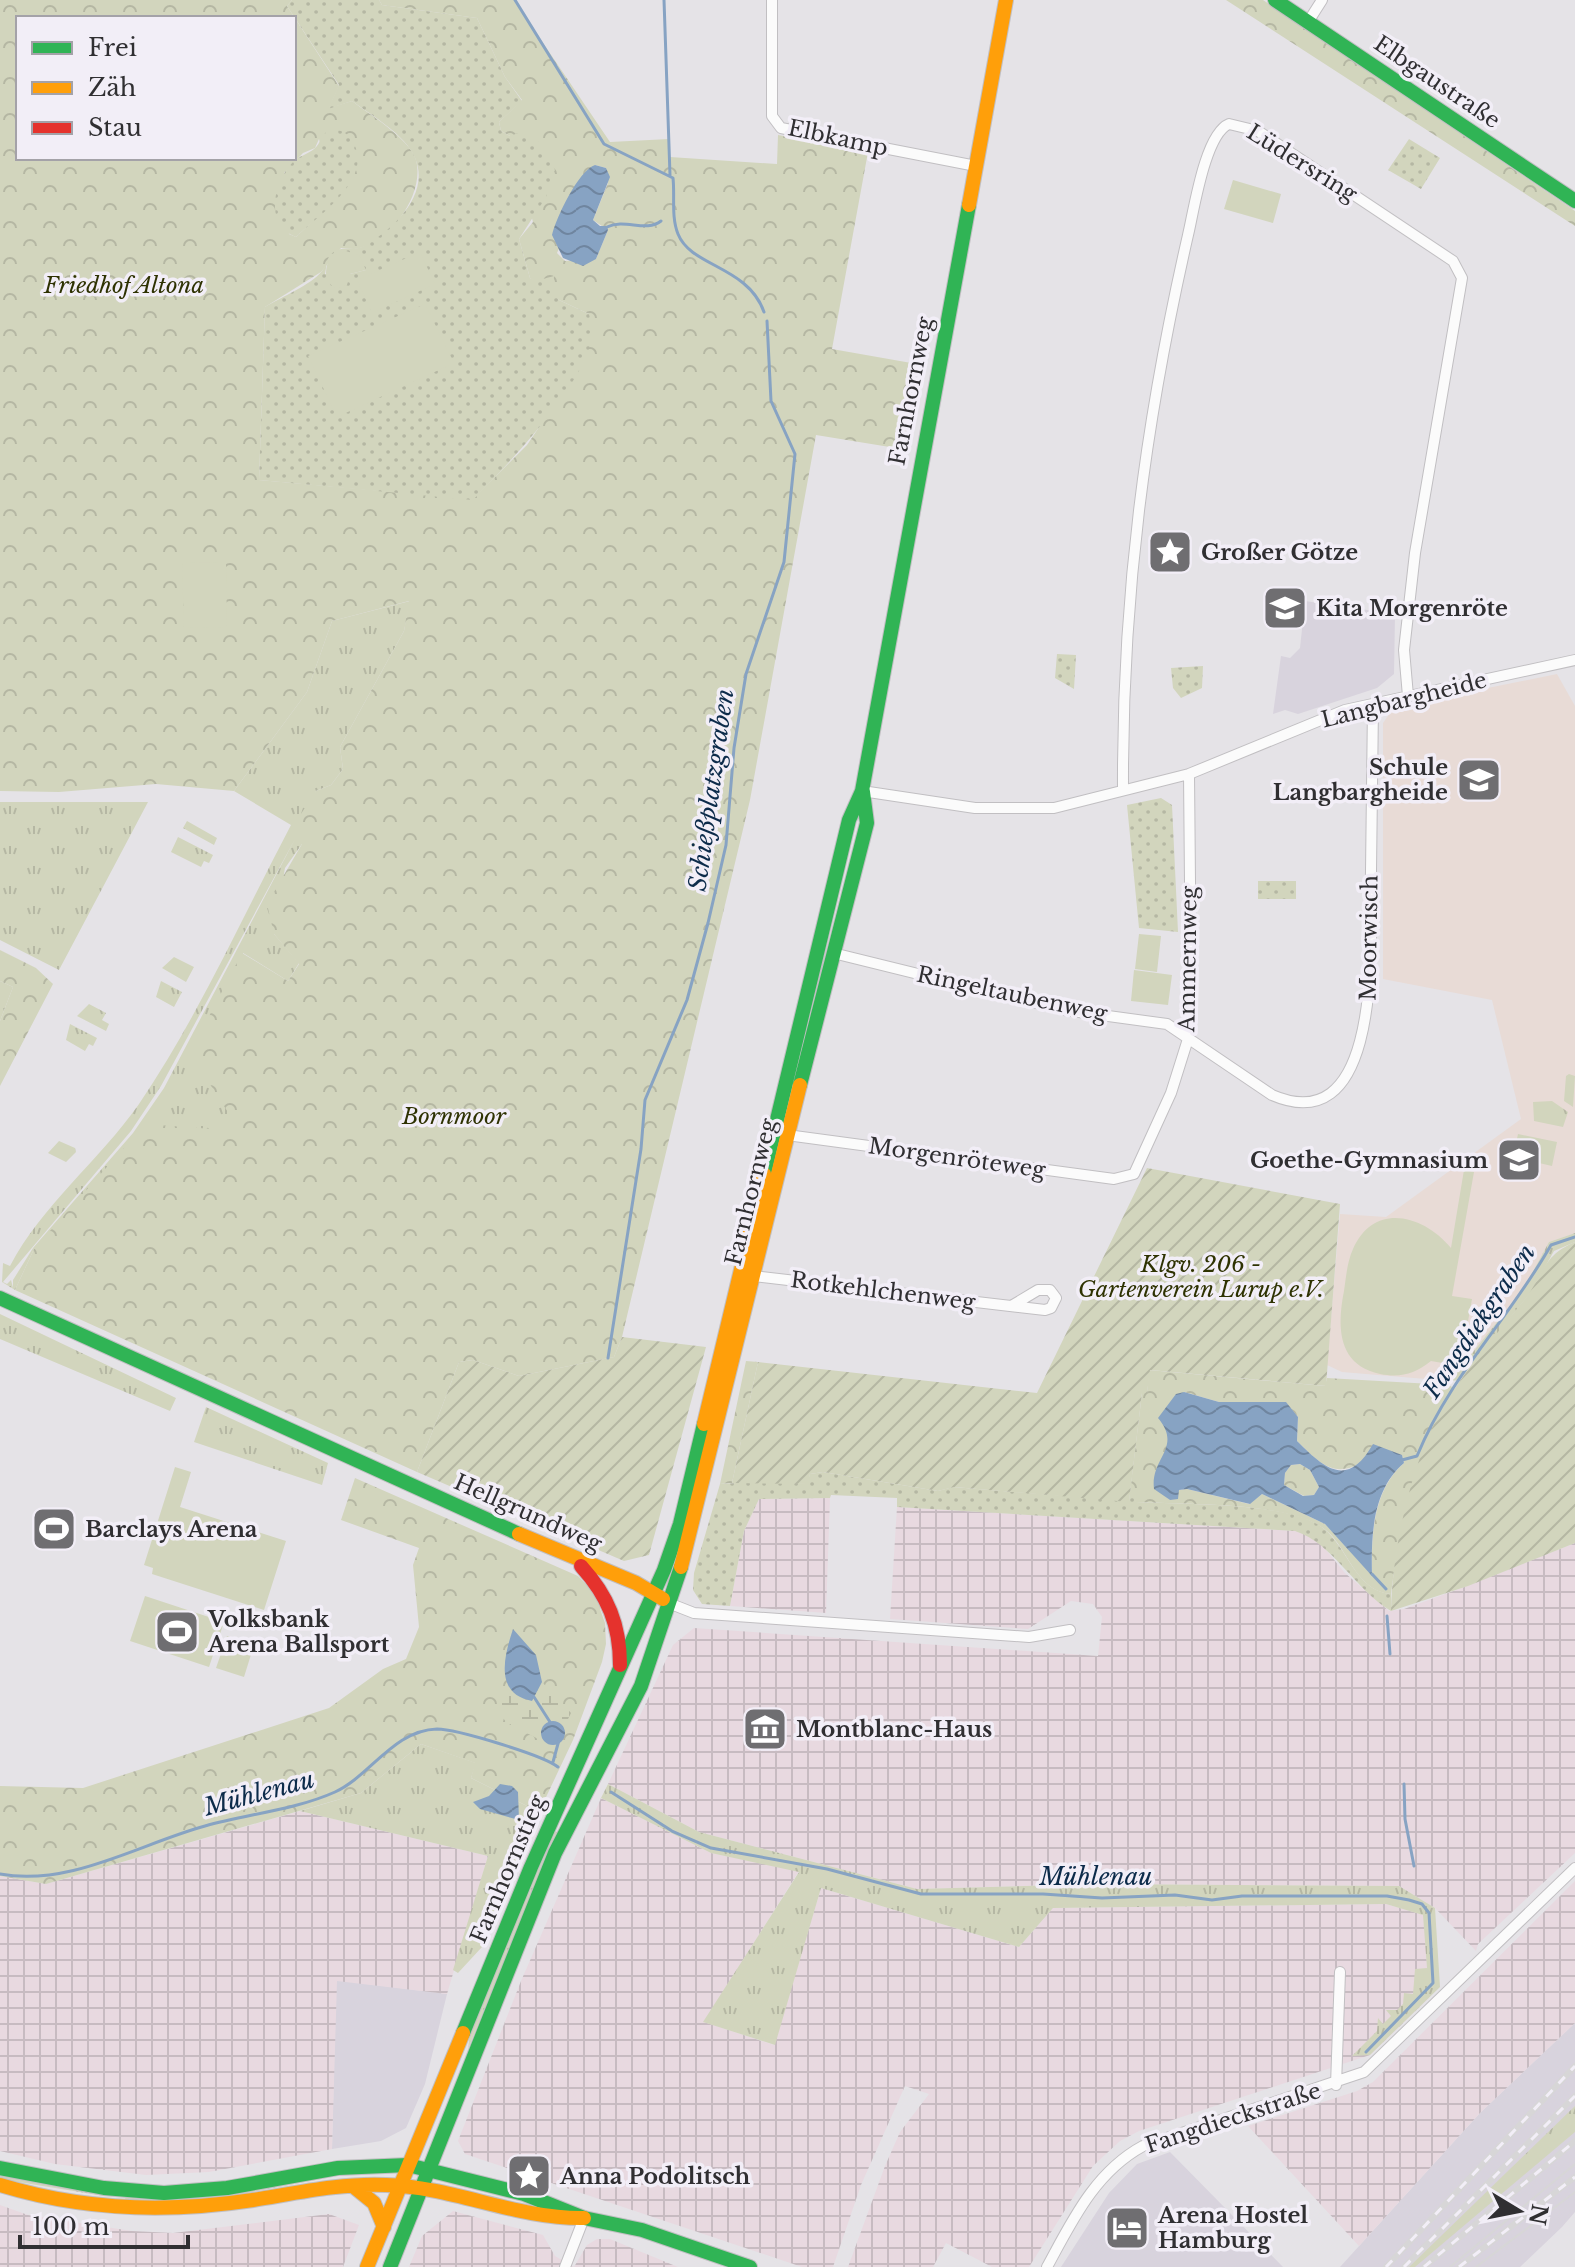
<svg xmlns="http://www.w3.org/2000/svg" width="1575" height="2267" font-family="'Libre Baskerville',serif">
	<defs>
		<pattern id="industrial-grid" width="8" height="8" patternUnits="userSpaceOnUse" patternTransform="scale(2)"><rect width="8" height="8" fill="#e8d9e0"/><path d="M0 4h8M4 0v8" fill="none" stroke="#c7bbc1"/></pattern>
		<pattern id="grass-tufts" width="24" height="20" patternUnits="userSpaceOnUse" patternTransform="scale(2)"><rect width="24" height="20" fill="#d2d5bd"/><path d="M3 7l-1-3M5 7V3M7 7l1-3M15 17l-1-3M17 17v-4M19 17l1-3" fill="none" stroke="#b5b7a3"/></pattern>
		<pattern id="forest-crowns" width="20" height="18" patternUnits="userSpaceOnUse" patternTransform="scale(2)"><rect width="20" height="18" fill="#d2d5bd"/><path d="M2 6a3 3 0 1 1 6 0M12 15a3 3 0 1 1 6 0" fill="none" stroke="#b5b7a3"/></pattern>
		<pattern id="wetland-marsh" width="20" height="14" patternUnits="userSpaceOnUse" patternTransform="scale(2)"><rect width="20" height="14" fill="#d2d5bd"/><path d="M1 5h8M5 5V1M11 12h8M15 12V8" fill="none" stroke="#b5b7a3"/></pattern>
		<pattern id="park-dots" width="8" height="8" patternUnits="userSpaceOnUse" patternTransform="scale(2)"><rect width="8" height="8" fill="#d2d5bd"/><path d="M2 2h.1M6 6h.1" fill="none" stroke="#b5b7a3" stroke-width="1.8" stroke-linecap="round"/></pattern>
		<pattern id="garden-furrows" width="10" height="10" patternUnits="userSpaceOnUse" patternTransform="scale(2)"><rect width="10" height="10" fill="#d2d5bd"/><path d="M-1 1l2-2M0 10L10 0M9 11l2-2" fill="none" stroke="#b5b7a3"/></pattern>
		<pattern id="water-waves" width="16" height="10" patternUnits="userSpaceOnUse" patternTransform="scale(2)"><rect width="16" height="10" fill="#87a3c3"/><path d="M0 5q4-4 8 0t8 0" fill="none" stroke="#6f859f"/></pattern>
	</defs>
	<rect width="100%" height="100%" fill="#e5e3e7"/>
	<path fill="#d8d3dd" d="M1305 601 1395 614 1394 674 1377 688 1298 714 1285 710 1273 714 1281 656 1290 658 1300 648Z
		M336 1980 447 1994 425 2084 406 2128 381 2141 332 2149Z
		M1575 2023V2212L1562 2227 1520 2267H1340L1480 2113Z
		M1170 2152 1283 2267H1061L1109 2193 1137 2164Z"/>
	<path fill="url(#industrial-grid)" d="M830 1498 826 1613 730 1606 744 1531 759 1499Z
		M897 1507 1295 1531 1316 1538 1345 1573 1389 1611 1404 1609 1467 1586 1575 1543V1853L1478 1944 1476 1951 1435 1908 1399 1886 1093 1884 917 1889 699 1832 608 1784 673 1645 694 1628 1098 1656 1102 1617 1093 1604 1071 1601 1028 1629 890 1619Z
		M601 1798 711 1853 799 1871 704 2022 774 2045 821 1888 1019 1947 1053 1908 1386 1904 1424 1915 1429 1998 1370 2055 1139 2131 1120 2141 1093 2166 1029 2267H992L946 2243 933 2267H848L885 2166 900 2132 929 2094 905 2086 861 2185 833 2267H802L465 2154 458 2141 521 1981Z
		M300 1811 488 1856 447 1994 337 1981 332 2149 209 2172 146 2175 55 2164 0 2151V1876L46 1884Z
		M1575 1881V2023L1480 2113 1359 2246 1248 2126 1357 2091 1373 2082Z
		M0 2205 28 2215 132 2231 173 2233 329 2214 359 2225 343 2267H0Z
		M453 2211 543 2235 555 2256 574 2267H409L422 2236Z
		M597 2239H610L678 2267H574L587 2245Z"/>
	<path fill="#e8dbd6" d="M1557 674 1575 706V1233L1549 1242 1524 1288 1450 1381 1342 1372 1327 1365 1340 1214 1386 1217 1521 1119 1492 1000 1383 979V723L1394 707Z"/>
	<path fill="url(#grass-tufts)" fill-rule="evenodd" d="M410 601 404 631 340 747 343 769 331 785 316 791 302 844 285 868 274 934 299 963 288 981 243 953 241 1131 34 1249 15 1290 2 1282 3 1263 10 1266C42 1205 99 1161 139 1104 198 1017 242 918 291 825L234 791 307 692 332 621ZM295 839 164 1088 133 1133 33 1248 13 1280V1288L11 1280 7 1284 3 1282 131 1131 161 1086Z
		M0 802H148L59 970 0 940Z
		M187 821 217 838 214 845 183 828Z
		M178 837 213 855 209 863 204 861 201 867 171 852Z
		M174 957 194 967 186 982 162 968Z
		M0 981 13 987 0 1021Z
		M161 981 182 992 174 1007 156 997Z
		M89 1004 106 1013 102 1020 109 1024 106 1031 77 1016Z
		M70 1024 97 1038 93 1046 89 1044 85 1051 66 1040Z
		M1569 1074 1575 1076 1573 1107 1564 1101 1566 1076Z
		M1552 1101 1568 1112 1563 1127 1534 1121 1533 1102Z
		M59 1141 75 1148 76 1152 66 1162 48 1153Z
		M1575 1233V1242L1554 1251 1531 1292 1460 1380 1450 1381 1524 1288 1549 1242Z
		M0 1314 176 1398 170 1411 0 1339Z
		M206 1407 328 1463 322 1485 194 1442Z
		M421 1744 476 1763 471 1778 539 1812 482 1947 458 1973 453 1970 488 1856 300 1811 361 1793Z
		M608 1784 699 1832 917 1889 1093 1884 1399 1886 1435 1908 1440 1987 1370 2055 1352 2056 1377 2031 1378 2018 1383 2024 1391 2016 1386 2010H1397L1403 2004 1404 1993 1413 1994 1415 1969 1427 1968 1423 1915 1386 1904 1053 1908 1019 1947 821 1888 775 2045 703 2022 799 1872 711 1853 601 1798Z
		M553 1831 557 1832 468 2049 470 2032Z
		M1575 2106V2132L1415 2267H1409Z
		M378 2170V2174H347L203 2201 121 2202 128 2196C169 2215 324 2174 378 2170Z
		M0 2174 103 2193 104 2196 0 2179Z"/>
	<path fill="url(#forest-crowns)" fill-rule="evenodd" d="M0 0H292L287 6 339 86 329 108 352 101C369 114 410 139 416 160 425 193 392 240 360 248 355 250 346 248 341 248L321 272 265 307 259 480 473 499 527 445 583 362 589 314 559 300 530 278 519 239 533 222 510 136 501 131 499 122 522 100 505 77 477 18 382 5 379 0H514L610 142 669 139 670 157 777 164 778 135 868 152 832 349 917 364 902 449 816 435 750 800 622 1337 614 1357 519 1376 473 1360 459 1362 417 1472 15 1290 34 1249 145 1124 240 1131 190 1053 242 953 288 981 299 964 274 934 267 904 302 844 295 823 316 791 331 785 343 769 340 747 404 631 409 601 332 621 307 692 234 791 156 784 59 792 0 791ZM18 18H294V158H18ZM319 139 333 202 296 237 289 234 284 173 303 153 315 148ZM595 165 606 168 608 183 593 220 608 230 596 259 565 261 557 253Z
		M1226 0H1263L1575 211V226Z
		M0 950 36 968 53 984 0 1086V1021L13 987 0 981Z
		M746 1361 758 1362 732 1483 720 1484Z
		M1149 1370 1325 1386 1327 1378 1449 1385 1455 1389C1417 1451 1400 1522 1391 1594 1354 1591 1348 1545 1323 1528 1283 1501 1185 1505 1136 1502L1130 1492 1142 1393H1147ZM1184 1392 1219 1402H1285L1298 1417 1297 1441C1333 1478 1342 1476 1385 1450L1402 1455 1404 1463C1373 1490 1371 1536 1372 1575L1325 1524 1262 1494 1249 1504 1187 1489 1179 1490 1170 1500 1165 1496 1169 1441 1167 1428Z
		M1300 1464 1310 1470 1319 1487 1314 1495 1304 1496 1284 1485 1285 1473 1291 1465Z
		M355 1478 578 1576 602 1601 600 1609 605 1623 606 1644 602 1662 573 1740 539 1812 471 1778 475 1763 421 1744 361 1793 46 1884 0 1876V1786L83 1788 329 1708 383 1669 406 1659 419 1627 413 1565 419 1548 341 1520Z"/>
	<path fill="url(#wetland-marsh)" d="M542 1682 571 1713 564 1727 556 1722 541 1738 548 1744 507 1723 495 1708 508 1686 519 1698 532 1701Z"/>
	<path fill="url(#park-dots)" fill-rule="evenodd" d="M292 0H379L382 5 477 18 505 77 522 101 499 122 501 131 510 136 521 132 541 143 555 170 546 197 519 239 530 278 536 281 554 276 553 293 559 300 589 314C590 319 593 326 593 332 588 382 508 464 473 500L259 480 265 307C281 297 311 285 322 271 328 263 326 257 335 251 345 246 355 251 364 246 392 230 431 195 415 158 405 134 372 116 352 101L328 109 339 85 287 6ZM327 262 366 270 350 274H325Z
		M330 129C342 130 349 133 354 144 372 180 320 214 296 237 264 225 273 182 293 162 299 156 308 154 314 149 321 143 321 135 330 129Z
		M1409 139 1440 158 1421 189 1388 170Z
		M1057 654 1076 655 1074 689 1055 678Z
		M1203 666 1202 688 1181 698 1173 688 1171 668Z
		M1161 798 1172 805 1178 932 1139 928 1127 805Z
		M1258 881H1296V899H1258Z
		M823 1472 938 1491 953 1487 1129 1501 1130 1492H1135L1136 1502C1182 1505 1288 1501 1323 1528 1348 1547 1355 1591 1391 1594V1611C1355 1590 1333 1543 1295 1531L897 1507V1498L831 1495 830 1498 759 1499 744 1531 730 1606 702 1604 693 1590 694 1573 720 1484 766 1481 807 1484 810 1474Z"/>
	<path fill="url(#garden-furrows)" d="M1147 1168 1340 1204 1326 1386 1150 1370 1147 1393H1142L1129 1502 954 1487 938 1491 823 1472 810 1474 808 1484 732 1483 758 1362 1037 1393Z
		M1575 1242V1543L1468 1586 1391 1611C1392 1554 1409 1474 1435 1422 1458 1377 1493 1339 1525 1299 1545 1273 1542 1256 1575 1242Z
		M622 1337 706 1347 649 1555 624 1561 417 1472 459 1362 473 1360 519 1376 614 1357Z"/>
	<path fill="#d2d5bd" d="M1233 180 1281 194 1273 223 1224 209Z
		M346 251 359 255 366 270 350 274 347 285 337 289C323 282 324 268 331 256Z
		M420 252 435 284 372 313 357 280Z
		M425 304 454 363 337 417 308 356Z
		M226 562 227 627 184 628 182 563Z
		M1139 934 1161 936 1157 972 1135 969Z
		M1134 970 1172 975 1168 1005 1131 1001Z
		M1518 1134 1557 1142 1552 1166 1513 1157Z
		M1464 1170 1474 1172 1452 1296 1472 1299 1460 1366 1431 1361C1414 1374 1401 1378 1380 1374 1337 1365 1337 1326 1344 1291 1346 1278 1347 1262 1353 1249 1374 1201 1424 1215 1451 1248Z
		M175 1467 191 1472 180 1507 286 1541 264 1610 152 1574 153 1568 144 1565Z
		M145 1596 224 1622 209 1667 130 1641Z
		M227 1636 254 1645 244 1677 216 1668Z"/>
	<path fill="url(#water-waves)" fill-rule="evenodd" d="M595 165 606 168 610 177 593 220 600 226H607L608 230 596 259 583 266 563 258 552 235C556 218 578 171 595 165Z
		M1184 1392 1219 1402H1286L1298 1417 1297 1441C1326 1470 1348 1488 1373 1444L1402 1455 1404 1463C1372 1490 1371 1537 1372 1576L1325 1524 1262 1494 1250 1504 1187 1489 1179 1490 1178 1499 1170 1500 1154 1489C1150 1458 1183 1448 1158 1418L1176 1394ZM1300 1464 1310 1470 1319 1487 1314 1495 1303 1496 1284 1485 1285 1473 1291 1465Z
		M513 1629 536 1655 542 1682 532 1701C494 1694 504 1656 513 1629Z
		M541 1733a12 12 0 1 1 24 0a12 12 0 1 1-24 0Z
		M500 1784 512 1786 518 1792 519 1820 480 1809 473 1802 489 1796Z"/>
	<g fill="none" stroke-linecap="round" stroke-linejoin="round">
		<path stroke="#87a3c3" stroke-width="3" d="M515 0 604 144 673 178C675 196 671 217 678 234 691 267 748 266 764 312
			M664 0 670 175
			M607 227C625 218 646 233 661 221
			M608 1358 641 1149 645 1100 687 1000 708 923 726 845 734 748 746 674 784 562 795 454 771 401 767 321
			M1402 1460 1417 1456C1451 1374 1508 1321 1551 1245L1575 1237
			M1372 1574 1386 1589
			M1387 1616 1390 1654
			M534 1697 550 1722
			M553 1762 559 1740
			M1404 1784 1405 1819 1414 1866
			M611 1792 672 1831 711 1848 827 1869 921 1894H1043L1102 1898 1175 1895 1212 1900 1242 1896H1387L1409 1900 1422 1904 1429 1913 1433 1983 1366 2052
			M0 1874C70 1887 139 1844 205 1826 247 1814 295 1810 335 1792 370 1776 394 1730 437 1729 456 1729 543 1755 558 1767"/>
		<g stroke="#c1bfc2" stroke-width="12">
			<path id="street" d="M772 0V116L781 128 976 166
				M1308 22 1322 0
				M1123 790C1122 597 1145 423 1188 235 1194 210 1205 134 1229 124L1258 131 1453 261 1462 278 1415 553 1404 650 1408 696
				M862 791 975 808H1054L1189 774 1345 710 1575 660
				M833 953 1064 1010 1167 1024 1272 1095C1386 1144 1370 932 1371 871 1372 816 1372 760 1373 705
				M787 1135 1114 1179 1134 1174 1171 1093 1188 1039 1191 991 1189 774
				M754 1276 1045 1310 1051 1308 1056 1298 1050 1290H1038L1013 1305
				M671 1604 694 1613 1029 1637 1070 1630
				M1336 2085 1340 1972
				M565 2267 584 2218
				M1047 2267C1072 2221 1095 2172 1143 2146L1364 2072 1575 1868"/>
		</g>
		<g stroke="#c1bfc2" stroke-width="16">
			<path id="fast" d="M1275 0 1575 201
				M800 1085 867 823 863 792
				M764 1174 849 820 862 791 969 205
				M0 1298 519 1534
				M463 2033 531 1867 664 1570 680 1524 704 1424
				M0 2168 104 2188 164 2193 227 2188 338 2168 408 2165 524 2194 584 2218 642 2230 750 2267
				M390 2267 555 1853 641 1686 681 1567"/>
		</g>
		<g stroke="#c1bfc2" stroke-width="16">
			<path id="slow" d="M969 205 1006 0
				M704 1424 764 1174
				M519 1534 636 1583 663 1599
				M681 1567 800 1085
				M0 2185C84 2211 167 2213 253 2200 297 2193 341 2183 386 2185 454 2187 516 2219 584 2218
				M353 2186 374 2203 384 2227
				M367 2267 463 2033"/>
		</g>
		<g stroke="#c1bfc2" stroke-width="16">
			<path id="jam" d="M581 1566C608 1596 620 1625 620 1665"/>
		</g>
		<use href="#street" stroke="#fbfbfb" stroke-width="10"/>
		<use href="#fast" stroke="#30b455" stroke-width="14"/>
		<use href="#slow" stroke="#ff9f0a" stroke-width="14"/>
		<use href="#jam" stroke="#e5322d" stroke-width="14"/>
		<path stroke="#d7d6d7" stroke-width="2" d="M1450 2267 1575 2164
			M1476 2267 1575 2192"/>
		<g stroke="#d7d6d7" stroke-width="6">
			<path id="rail" d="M1386 2267 1575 2066
				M1404 2267 1575 2096
				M1424 2267 1575 2141
				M1459 2267 1575 2177"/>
		</g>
		<use href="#rail" stroke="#f2eef7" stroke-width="3" stroke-dasharray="9" stroke-linecap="butt"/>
	</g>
	<defs>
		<g id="sight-square" transform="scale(2.3)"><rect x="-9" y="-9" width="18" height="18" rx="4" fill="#6f6e71" stroke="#f2eef7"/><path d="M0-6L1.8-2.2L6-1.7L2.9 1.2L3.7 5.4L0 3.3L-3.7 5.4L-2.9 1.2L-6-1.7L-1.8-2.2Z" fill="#fff"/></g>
		<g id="school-square" transform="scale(2.3)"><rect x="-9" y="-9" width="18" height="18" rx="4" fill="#6f6e71" stroke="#f2eef7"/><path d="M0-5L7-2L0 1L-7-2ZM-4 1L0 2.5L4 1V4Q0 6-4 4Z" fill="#fff"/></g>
		<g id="stadium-square" transform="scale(2.3)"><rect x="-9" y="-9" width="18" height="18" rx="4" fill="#6f6e71" stroke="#f2eef7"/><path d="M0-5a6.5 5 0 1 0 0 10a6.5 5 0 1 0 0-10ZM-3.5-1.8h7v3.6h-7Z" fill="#fff"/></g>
		<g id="museum-square" transform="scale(2.3)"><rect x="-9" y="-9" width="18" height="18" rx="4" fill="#6f6e71" stroke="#f2eef7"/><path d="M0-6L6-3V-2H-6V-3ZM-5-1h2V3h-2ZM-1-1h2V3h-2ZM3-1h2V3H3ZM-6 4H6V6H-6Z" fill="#fff"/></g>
		<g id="hotel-square" transform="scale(2.3)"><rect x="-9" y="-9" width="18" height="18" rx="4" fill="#6f6e71" stroke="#f2eef7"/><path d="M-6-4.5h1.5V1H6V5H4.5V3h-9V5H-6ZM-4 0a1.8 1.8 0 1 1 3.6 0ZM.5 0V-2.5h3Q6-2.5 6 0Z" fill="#fff"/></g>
	</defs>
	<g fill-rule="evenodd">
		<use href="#sight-square" x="1170" y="552"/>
		<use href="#school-square" x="1285" y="608"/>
		<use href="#school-square" x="1479" y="780"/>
		<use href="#school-square" x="1519" y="1160"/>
		<use href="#stadium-square" x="54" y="1529"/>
		<use href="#stadium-square" x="177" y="1632"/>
		<use href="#museum-square" x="765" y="1729"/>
		<use href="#sight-square" x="529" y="2176"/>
		<use href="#hotel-square" x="1127" y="2228"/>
	</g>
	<g text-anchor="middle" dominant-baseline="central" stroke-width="7" stroke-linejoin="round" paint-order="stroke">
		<g font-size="22" fill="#302f32" stroke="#f2eef7">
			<text transform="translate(1437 82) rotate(34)">Elbgaustraße</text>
			<text transform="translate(838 138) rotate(12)">Elbkamp</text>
			<text transform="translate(1302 163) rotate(32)">Lüdersring</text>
			<text transform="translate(911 391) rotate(-79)">Farnhornweg</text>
			<text transform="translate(1404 700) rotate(-14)">Langbargheide</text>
			<text transform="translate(1369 938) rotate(-89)">Moorwisch</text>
			<text transform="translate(1188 959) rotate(-89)">Ammernweg</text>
			<text transform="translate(1012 994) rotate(12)">Ringeltaubenweg</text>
			<text transform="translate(957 1158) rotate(8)">Morgenröteweg</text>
			<text transform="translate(751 1192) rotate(-76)">Farnhornweg</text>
			<text transform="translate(883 1291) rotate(7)">Rotkehlchenweg</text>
			<text transform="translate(528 1513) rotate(24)">Hellgrundweg</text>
			<text transform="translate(508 1869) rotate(-67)">Farnhornstieg</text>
			<text transform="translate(1233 2118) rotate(-18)">Fangdieckstraße</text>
		</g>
		<g font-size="22" font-style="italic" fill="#2e3202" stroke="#f2eef7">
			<text x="124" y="285">Friedhof Altona</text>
			<text x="454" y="1116">Bornmoor</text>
			<text x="1201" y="1264">Klgv. 206 -<tspan x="1201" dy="25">Gartenverein Lurup e.V.</tspan></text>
		</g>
		<g font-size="22" font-weight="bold" fill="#302f32" stroke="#f2eef7" text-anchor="start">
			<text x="1201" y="552">Großer Götze</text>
			<text x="1316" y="608">Kita Morgenröte</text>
			<text x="1448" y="767" text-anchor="end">Schule<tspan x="1448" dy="25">Langbargheide</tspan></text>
			<text x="1488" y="1160" text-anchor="end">Goethe-Gymnasium</text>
			<text x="85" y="1529">Barclays Arena</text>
			<text x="208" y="1619">Volksbank<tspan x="208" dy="25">Arena Ballsport</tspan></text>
			<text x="796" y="1729">Montblanc-Haus</text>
			<text x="560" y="2176">Anna Podolitsch</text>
			<text x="1158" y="2215">Arena Hostel<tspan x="1158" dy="25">Hamburg</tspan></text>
		</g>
		<g font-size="24" font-style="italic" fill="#0c2b4a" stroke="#f2eef7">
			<text transform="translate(711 790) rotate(-82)">Schießplatzgraben</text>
			<text transform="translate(1479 1321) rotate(-56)">Fangdiekgraben</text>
			<text transform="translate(259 1793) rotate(-15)">Mühlenau</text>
			<text x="1096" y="1876">Mühlenau</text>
		</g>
	</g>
	<rect x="16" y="16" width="280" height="144" fill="#f2eef7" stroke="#a4a2a8" stroke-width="2"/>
	<rect x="32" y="42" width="40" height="12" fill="#30b455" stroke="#a4a2a8" stroke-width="2"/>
	<text x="88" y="56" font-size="24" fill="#302f32">Frei</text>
	<rect x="32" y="82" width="40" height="12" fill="#ff9f0a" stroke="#a4a2a8" stroke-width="2"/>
	<text x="88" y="96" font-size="24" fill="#302f32">Zäh</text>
	<rect x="32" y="122" width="40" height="12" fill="#e5322d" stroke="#a4a2a8" stroke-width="2"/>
	<text x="88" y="136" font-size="24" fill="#302f32">Stau</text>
	<g transform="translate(1519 2211) rotate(100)" stroke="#f2eef7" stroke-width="6" paint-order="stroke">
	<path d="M0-6L14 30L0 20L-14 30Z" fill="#302f32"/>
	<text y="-12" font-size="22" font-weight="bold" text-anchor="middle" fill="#302f32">N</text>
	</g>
	<path d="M20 2235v12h168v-12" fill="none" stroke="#302f32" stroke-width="4"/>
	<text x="32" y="2235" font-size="24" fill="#302f32" stroke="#f2eef7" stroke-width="6" paint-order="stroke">100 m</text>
</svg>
